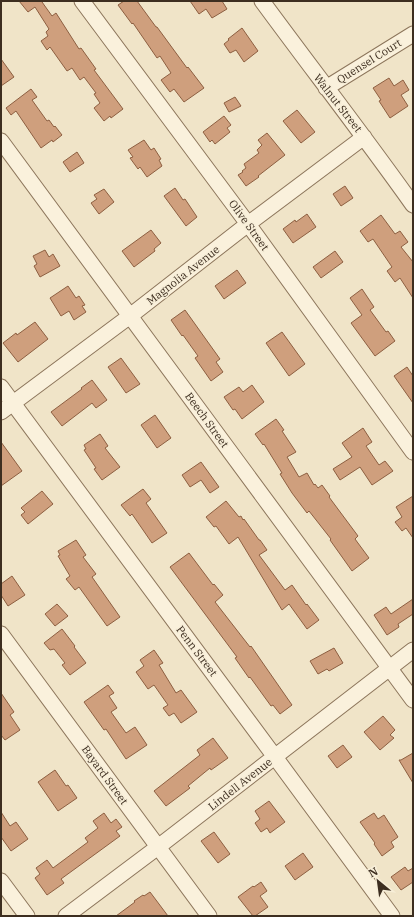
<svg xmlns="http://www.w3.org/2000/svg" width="414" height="917" font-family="'IBM Plex Serif',serif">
	<rect width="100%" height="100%" fill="#f0e4c8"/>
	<path fill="#cf9f7d" stroke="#8d5f41" d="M19 1H44L42 2 52 16 56 13 79 49 81 48 96 69 94 70 123 109 111 118 110 116 104 121 94 108 100 103 94 94 96 93 84 77 80 80 72 68 67 71 50 47 47 50 41 41 48 36 46 32 49 29 35 7 28 12Z
		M124 1H137L156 27H157L187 68 188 67 204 88 184 102 174 89 170 92 161 80 171 73 160 56 157 58 133 23 132 24 118 5Z
		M190 1H222L227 9 212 18 206 9 199 14Z
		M242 28 258 51 244 62 236 50 230 53 224 44 229 40 228 39Z
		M1 59 14 77 1 86Z
		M389 78 394 86 403 80 409 90 401 95 408 106 390 118 379 101 381 100 373 88Z
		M31 89 37 97 32 100 47 121 49 120 54 127 55 126 62 135 53 142 52 140 41 148 16 111 11 115 6 108Z
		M235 97 241 106 229 112 224 103Z
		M297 110 315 132 301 143 283 121Z
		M224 116 231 125 227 128 230 132 215 144 212 140 210 142 203 132Z
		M267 133 285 155 258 176 259 177 246 186 238 175 243 172 242 171 246 168 244 164 259 153 257 150 262 145 258 140Z
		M144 140 151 150 154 148 161 159 159 160 162 166 147 177 140 167 138 169 130 158 133 157 128 150Z
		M77 152 84 163 70 172 63 162Z
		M345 186 353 198 341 206 333 194Z
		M175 188 183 200 185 199 197 217 186 226 164 196Z
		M104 189 114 202 99 214 91 203 97 199 94 195Z
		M307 214 316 227 293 243 283 229 295 220 296 222Z
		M381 215 395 234 400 231 408 242 401 247 413 262V298L400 278 395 282 387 271 392 267 373 239 368 242 360 231Z
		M151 230 161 243 154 249 155 251 134 267 122 251Z
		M45 250 49 257 53 254 60 266 40 277 34 266 37 264 33 256Z
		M335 251 343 262 321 278 313 267Z
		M237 270 246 283 224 299 215 286Z
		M68 286 76 298 79 296 85 305 82 306 86 312 74 320 69 311 61 316 50 298Z
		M362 289 374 307 370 310 386 332 388 331 395 341 375 356 351 323 362 315 350 298Z
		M185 310 220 359 216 362 223 372 211 381 195 358 198 356 183 335 182 336 171 320Z
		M35 322 48 339 18 362 3 343 16 333 17 335Z
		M282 332 305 364 289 376 266 343Z
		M121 358 140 384 126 393 108 367Z
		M407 367 413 376V403L394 376Z
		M92 380 107 400 96 408 92 403 62 426 51 412 82 389 81 388Z
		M252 385 264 402 242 419 235 409 233 410 224 397 239 387 243 392Z
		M155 415 171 438 157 448 141 425Z
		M276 419 284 430 282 431 296 452 287 457 299 477 307 473 314 485 315 484 318 488 322 485 330 496 329 497 358 536 355 539 369 558 352 571 330 540 331 539 309 511 307 513 292 493 280 474 282 473 264 444 263 445 255 434Z
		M363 428 372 442 366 446 379 465 385 461 393 471 372 485 360 467 340 480 333 469 352 457 342 443Z
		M100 434 108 446 105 448 120 467 102 480 94 469 96 468 84 450 86 449 84 445Z
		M1 442 22 471 1 486Z
		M201 462 219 487 210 493 201 480 190 487 182 475Z
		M143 489 151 499 146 503 167 533 152 543 132 514 130 516 121 505Z
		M42 491 53 504 28 524 21 515 25 512 21 508Z
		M413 496V538L406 528 402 531 395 522 402 517 396 507Z
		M226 501 239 517 241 516 243 520 244 519 259 540H260L267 550 259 555 285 590 292 585 306 605 307 604 319 620 307 629 289 604 282 610 238 537 229 544 216 526 214 527 206 517Z
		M76 540 86 555 83 557 96 574 92 577 120 617 107 626 79 587 75 590 66 579 70 576 58 556 60 555 58 551Z
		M189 553 213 585 214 584 223 595 215 602 250 647 251 646 292 705 280 714 273 705 271 706 250 677 249 678 235 658 237 657 170 567Z
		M12 576 25 595 8 606 1 595V584Z
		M413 599V614L398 624 399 627 387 635 374 615 386 607 391 614Z
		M57 604 68 616 55 626 45 614Z
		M62 629 75 646 74 647 86 663 70 675 62 665 65 663 54 649 50 650 44 643Z
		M334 648 343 663 329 671 327 669 318 674 310 661Z
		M154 650 163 663 159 665 176 693 181 690 197 712 181 723 174 713 169 716 163 708 168 705 154 685 148 689 136 672 144 666 140 660Z
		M108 685 114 693 109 696 117 708 111 712 126 733 135 727 147 745 126 759 106 729 104 730 84 702Z
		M1 693 14 712 10 715 20 730 5 740 1 735Z
		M383 716 395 730 390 735 394 738 380 750 364 732Z
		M213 738 228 758 211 770 210 768 188 786 190 788 166 806 154 791 200 755 197 750Z
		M343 745 352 757 337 768 328 756Z
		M413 753V783L399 760H401Z
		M55 770 66 786 68 785 77 798 58 811 38 782Z
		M269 801 285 822 270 833 267 828 261 832 255 823 260 819 255 811Z
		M1 812 10 826 16 822 28 839 11 851 1 837Z
		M104 813 111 823 116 819 122 827 116 831 120 836 61 879 64 883 47 895 35 878 40 874 36 868 47 860 53 868 88 842 85 838 98 828 93 821Z
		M374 813 378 819 384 815 398 837 391 842 394 847 382 856 374 844 375 843 360 822Z
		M214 832 230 854 218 863 201 841Z
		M303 853 313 867 295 880 285 866Z
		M405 867 408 871 413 868V882L401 890 391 877Z
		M261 882 267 891 260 896 268 907 255 916H253L238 897 253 886 254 887Z
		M150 892 168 916H116L135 902 134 901 143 895 144 896Z"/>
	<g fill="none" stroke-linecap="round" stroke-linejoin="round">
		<g stroke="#8d765c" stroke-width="17">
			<path id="minor" d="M82 1 248 224 413 452
				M262 1C312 69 364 136 413 205
				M326 88 413 34
				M1 141 413 700
				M1 387 275 757 392 916
				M1 412 130 316 248 224 364 137
				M1 634 209 916
				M1 881 27 916
				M66 916 158 847 413 650"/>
		</g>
		<use href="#minor" stroke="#faf1dc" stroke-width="15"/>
	</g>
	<g text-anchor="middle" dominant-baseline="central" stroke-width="3" stroke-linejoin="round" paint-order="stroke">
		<g font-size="11" fill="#3d2e20" stroke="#f7eed8">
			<text transform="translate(369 61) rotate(-32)">Quensel Court</text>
			<text transform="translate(338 103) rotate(52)">Walnut Street</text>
			<text transform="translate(249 225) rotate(54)">Olive Street</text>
			<text transform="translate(183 275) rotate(-38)">Magnolia Avenue</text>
			<text transform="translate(207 420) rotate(54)">Beech Street</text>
			<text transform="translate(197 651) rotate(53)">Penn Street</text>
			<text transform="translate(105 775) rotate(54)">Bayard Street</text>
			<text transform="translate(240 784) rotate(-38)">Lindell Avenue</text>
		</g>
	</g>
	<rect width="414" height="917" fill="none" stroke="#3d2e20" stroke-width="4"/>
	<g transform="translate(378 881) rotate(331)" stroke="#f7eed8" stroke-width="3" paint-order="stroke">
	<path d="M0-3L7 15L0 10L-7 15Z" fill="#3d2e20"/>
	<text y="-6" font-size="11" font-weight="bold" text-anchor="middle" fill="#3d2e20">N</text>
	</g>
</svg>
